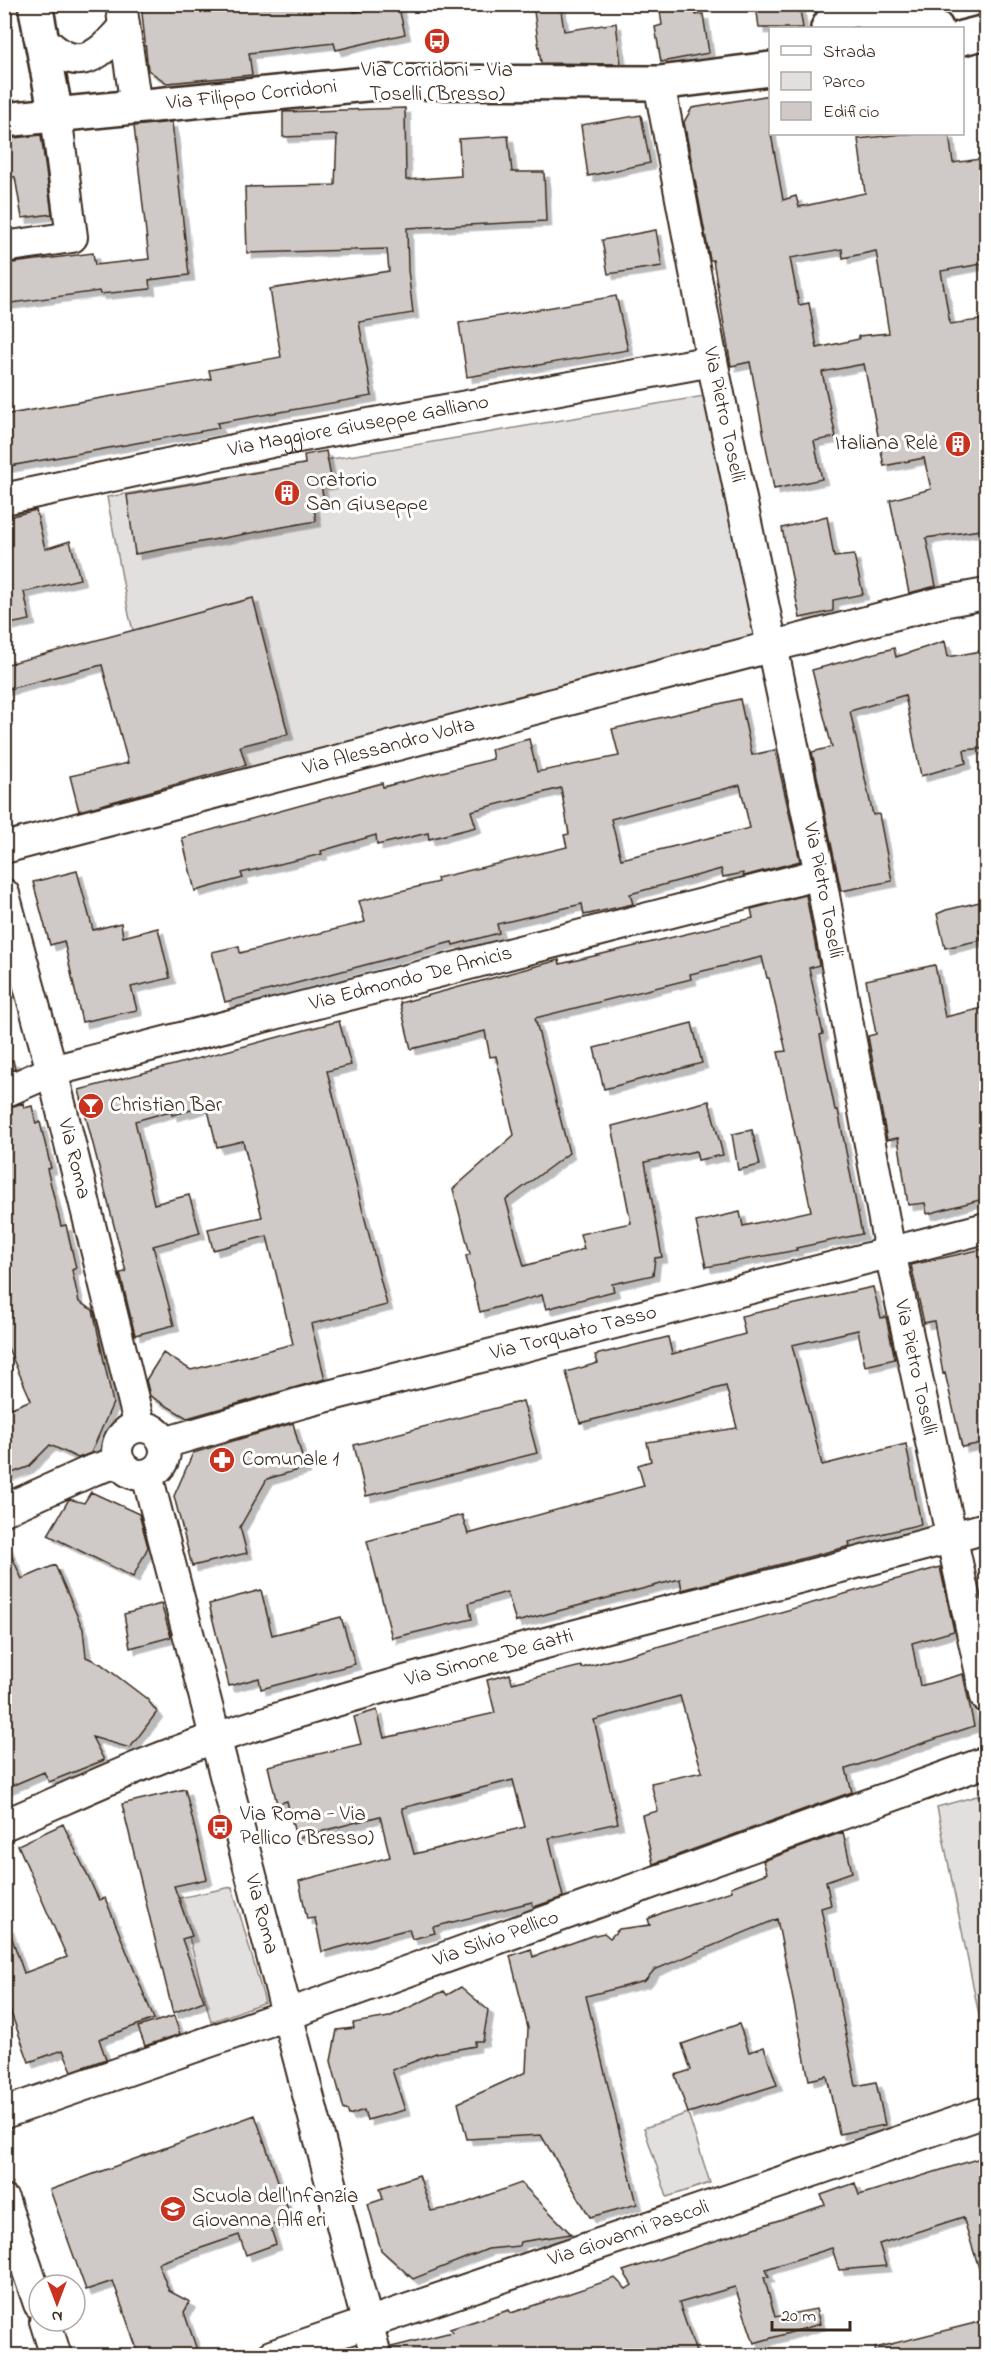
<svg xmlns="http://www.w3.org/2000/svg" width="991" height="2360" font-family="'Indie Flower',sans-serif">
	<defs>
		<filter id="shadow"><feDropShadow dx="5.5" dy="5.5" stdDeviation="0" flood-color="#0004"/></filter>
	</defs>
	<rect width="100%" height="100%" fill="#fff"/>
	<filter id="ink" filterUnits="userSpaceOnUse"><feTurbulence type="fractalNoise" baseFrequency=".0167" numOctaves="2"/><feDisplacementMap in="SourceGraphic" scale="12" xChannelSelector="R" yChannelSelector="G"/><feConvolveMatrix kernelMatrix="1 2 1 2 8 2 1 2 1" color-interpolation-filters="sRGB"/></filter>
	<g filter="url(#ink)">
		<path fill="#e2e0de" stroke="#8e857e" stroke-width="1.5" d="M704 396 759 637 175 792 129 615 107 497Z
			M984 1794 986 1805V2050L937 1807Z
			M232 1887 265 2002 211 2022 179 1898Z
			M688 2113 710 2183 667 2197 644 2128Z"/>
		<path fill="#cfcac7" stroke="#3b2a1e" stroke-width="1.5" fill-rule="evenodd" filter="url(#shadow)" d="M141 4H353L354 12 398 4 405 34 336 50 334 43 249 53 252 75 167 83 148 70Z
			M533 4H560L564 31 616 23 621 64 541 63Z
			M659 4H695L696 15 703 14 709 53 661 62 655 27 662 25Z
			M756 4H799L803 28H759Z
			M771 95V134L783 200 796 196 799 207 865 193 858 139 902 134H949L953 163 987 158V263L941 271 950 324 987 319V529L926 538 936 586 909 593 890 500 931 489 924 458 884 466 864 364 822 372 836 437 814 441 822 479 774 489 750 362 731 366 713 260H710L684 122 692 108ZM842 249 843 258 876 251 889 333 858 336 859 339 817 348 809 303 799 305 790 258Z
			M405 108 406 180 461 176 459 139 508 136 512 172H544L546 221 407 228 408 270 413 313 359 322 372 396 217 423 219 428 4 467V415L211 379 209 370 281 357 270 289 389 271 387 249 247 253 245 187 335 185 337 135 283 137V112Z
			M641 115 650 163 588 176 581 125Z
			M172 122 189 275 149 280 150 289 100 294 99 291 4 304V264L93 253 95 265 149 259 134 126Z
			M41 135 52 214 22 218 15 177H11L5 139Z
			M656 230 662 266 608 274 602 240Z
			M616 296 628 350 467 377 459 323Z
			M326 451 332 483 321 485 324 501 313 503 316 521 135 554 127 495 305 464 304 455Z
			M36 510 45 549 70 541 80 579 24 592 30 620 4 625V518Z
			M827 516 834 557 854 555 863 594 833 600V611L800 618 782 528Z
			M253 598 288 734 240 746 246 765 79 811 70 776 128 763 102 665 4 690V665Z
			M945 641 948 657 987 650V748L964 750 966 763 921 776 905 695 850 711 873 815 879 814 892 881 841 891 812 752 832 747 812 670 894 648 896 657Z
			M740 699 752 755 775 750 800 861 744 876 743 873 723 877 721 869 630 894 633 904 584 915 582 904 497 924 499 933 453 945 452 942 225 1002 212 952 239 946 240 953 365 922 359 901 438 882 437 878 567 847 564 835 569 834 561 788 471 811 476 827 429 839 428 833 377 845 376 835 321 851 322 854 241 873 243 878 195 891 182 838 382 783 383 787 493 759 491 749 529 739 537 772 619 756 612 729ZM740 785 750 828 621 859 611 819Z
			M77 871 93 930 121 923 123 937 158 928 170 978 131 987 137 1010 82 1022 64 941 50 945 33 882Z
			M806 895 819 965 809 968 823 1034 820 1035 835 1110H838L862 1234 796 1248 797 1250 706 1267 696 1222 740 1212 743 1226 811 1211 778 1052 786 1051 769 978H767L762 957 690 974 691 979 535 1018 569 1153 506 1200 524 1266 584 1249 580 1234 631 1223 612 1126 709 1101 723 1155 698 1160 696 1151 645 1162 662 1257 655 1258 653 1275 612 1284 614 1291 546 1309 542 1295 480 1312 466 1256 470 1254 453 1189 514 1135 496 1056 490 1057 485 1031 411 1049 400 1003 559 960 560 964 753 918 751 909Z
			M984 901 987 928 979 930 981 940 945 948 937 914 946 910Z
			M935 965 945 1017 987 1007V1198L927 1214 925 1203 908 1205 898 1138 887 1140 868 1036 876 1034 866 980Z
			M339 1021 351 1065 327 1071 387 1305 311 1324 325 1379 187 1418 150 1396 146 1380 163 1353 191 1370 293 1344 267 1236 213 1250 208 1229 262 1217 243 1141 217 1147 207 1106 172 1115 171 1111 135 1121 154 1204 189 1195 200 1233 153 1246 174 1325 135 1335 120 1273 126 1272 79 1090Z
			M692 1023 702 1063 604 1089 594 1048Z
			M13 1060 15 1069 4 1073V1061Z
			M23 1103 24 1108 32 1106 36 1124 40 1122 51 1168 47 1169 61 1226 66 1225 76 1268 72 1270 79 1302 93 1310 113 1403 91 1453 78 1458 50 1445 28 1467 4 1476V1411L31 1400 4 1339V1109Z
			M752 1130 760 1165 738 1170 732 1134Z
			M987 1248V1442L962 1447 945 1373 943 1374 934 1321 924 1323 911 1265Z
			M873 1287 881 1318 886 1317 895 1359 865 1366 858 1330 792 1345 822 1465 906 1444 921 1524 849 1542 850 1546 682 1590 680 1579 516 1622 507 1592 469 1603 472 1619 392 1638 367 1541 462 1515 468 1534 644 1486 638 1465 651 1461 647 1442 737 1428 726 1386 580 1423 566 1372 598 1363 595 1355 668 1337 672 1354 745 1334 741 1316Z
			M523 1401 537 1453 366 1496 354 1445Z
			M293 1423 305 1468 267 1479 240 1527 247 1553 192 1566 174 1496 193 1453Z
			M91 1492 139 1514 148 1547 133 1577 48 1535 69 1499 84 1503Z
			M4 1539 22 1579 55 1565 83 1629 86 1657 101 1664 147 1699 157 1712 130 1748 92 1737 104 1760 49 1782 44 1772 4 1789Z
			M940 1567 954 1631 912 1643 920 1686 963 1674 974 1726 846 1769 852 1792 653 1864 642 1815 658 1811 651 1783 702 1772 680 1696 594 1720 618 1823 549 1838 563 1897 534 1907 532 1902 433 1927 435 1933 412 1939 409 1929 322 1952 315 1918 307 1919 299 1881 390 1857 380 1816 296 1838 287 1801 277 1804 268 1766 361 1744 354 1717 377 1710 384 1738 495 1713 487 1680 510 1674 512 1683 581 1666 582 1668ZM513 1780 525 1827 414 1854 402 1808Z
			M261 1590 272 1635 341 1617 355 1664 261 1689 259 1678 229 1686 209 1604Z
			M161 1604 171 1637 130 1648 124 1614Z
			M185 1789 207 1879 174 1886 192 1936 182 1939 204 2001 173 2013 122 1804Z
			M63 1824 99 1900 105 1898 154 2019 99 2039 106 2059 72 2071 63 2050 29 2062 4 1994V1928L8 1927 24 1973 67 1957 18 1845Z
			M843 1832 852 1872 826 1881 831 1905 821 1908 856 2086 876 2082 885 2125 839 2134 827 2076 809 2080 777 1919 654 1970 645 1981 586 1996 637 2204 590 2217 541 2135 467 2139 458 2103 526 2072 528 2028 510 1956 531 1949 533 1957 591 1936 604 1933 610 1938 619 1929 650 1925 648 1919 664 1912 732 1891 731 1887 767 1873 763 1861Z
			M461 1987 488 2010 483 2041H475V2046L436 2053 392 2070 405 2110 367 2120 364 2110 349 2115 347 2110H344L331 2061 337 2030 354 2028 353 2023 389 2017 444 1991 447 1995Z
			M174 2016 180 2034 145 2046 138 2027Z
			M739 2024 749 2052 764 2047 777 2085 688 2113 675 2075 691 2070 682 2044Z
			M255 2115 291 2218 270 2226 276 2244 246 2255 239 2235 158 2263 169 2291 190 2302 184 2312 197 2350 184 2355H139L113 2281 86 2290 50 2190Z
			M987 2156V2277L982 2278 963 2217 879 2244 886 2266 839 2270 832 2248 766 2269 769 2277H764L775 2317 816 2309 820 2324 754 2343 735 2287 679 2303 697 2355H393L391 2347 452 2332 450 2329 509 2310 511 2313 615 2278 626 2289 632 2285 623 2271 825 2205 821 2195 855 2183 859 2195Z
			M419 2175 431 2211 455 2207 521 2183 571 2234 520 2242 519 2246 488 2249 413 2279 381 2250 368 2204 383 2199 380 2188Z
			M987 2320V2355H876L875 2348Z"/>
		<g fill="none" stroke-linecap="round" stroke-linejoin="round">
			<g stroke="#3b2a1e" stroke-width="34">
				<g id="street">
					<path d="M121 4 136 107"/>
					<path d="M39 35C73 74 96 62 124 26"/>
					<path id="s1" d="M659 83 712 361 820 874 890 1252 986 1697"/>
					<path d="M4 247 72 237 56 115"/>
					<path id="s2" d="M4 499 271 442 712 361"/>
					<path id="s3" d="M4 848 942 602 986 594"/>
					<path id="s4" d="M4 894 52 1071 140 1427"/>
					<path id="s5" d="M4 1092 52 1071 820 874"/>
					<circle cx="141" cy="1451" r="24"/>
					<path id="s6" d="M164 1443 301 1403 986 1228"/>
					<path id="s7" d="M147 1475 376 2356"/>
					<path d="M4 1510 93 1470 119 1462"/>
					<path id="s8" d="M4 1825C75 1795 146 1760 219 1737 472 1655 731 1599 986 1528"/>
					<path id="s9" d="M4 2113 289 2014 986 1762"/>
					<path d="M4 2201 39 2304"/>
					<path d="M45 2321 56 2356"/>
					<path id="s10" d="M271 2356 986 2112"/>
				</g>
			</g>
			<g stroke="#3b2a1e" stroke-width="38">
				<g id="secondary">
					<path d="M35 4 56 115"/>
					<path d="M879 18 936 28"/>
					<path d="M828 28C841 3 873 5 886 28"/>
					<path d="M962 38 986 32"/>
					<path id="s11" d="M4 120 386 82 659 83 770 69"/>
				</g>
			</g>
			<use href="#street" stroke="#fff" stroke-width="30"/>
			<use href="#secondary" stroke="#fff" stroke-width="33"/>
		</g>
	</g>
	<defs>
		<g id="bus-disc" transform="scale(1.35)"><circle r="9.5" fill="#c8321e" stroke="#fff"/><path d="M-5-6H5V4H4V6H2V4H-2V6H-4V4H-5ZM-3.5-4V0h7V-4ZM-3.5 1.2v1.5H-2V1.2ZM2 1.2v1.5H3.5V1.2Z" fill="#fff"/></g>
		<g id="building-disc" transform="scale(1.35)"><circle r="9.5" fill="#c8321e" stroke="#fff"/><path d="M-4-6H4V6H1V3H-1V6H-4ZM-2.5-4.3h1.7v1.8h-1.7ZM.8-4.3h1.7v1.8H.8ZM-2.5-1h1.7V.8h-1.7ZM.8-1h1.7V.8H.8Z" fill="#fff"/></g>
		<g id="bar-disc" transform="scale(1.35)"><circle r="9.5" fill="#c8321e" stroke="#fff"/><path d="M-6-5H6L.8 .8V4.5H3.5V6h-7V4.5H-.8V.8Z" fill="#fff"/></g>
		<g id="pharmacy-disc" transform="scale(1.35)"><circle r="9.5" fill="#c8321e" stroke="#fff"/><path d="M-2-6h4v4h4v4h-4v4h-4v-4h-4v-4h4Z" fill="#fff"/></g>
		<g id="school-disc" transform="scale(1.35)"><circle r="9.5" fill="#c8321e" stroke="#fff"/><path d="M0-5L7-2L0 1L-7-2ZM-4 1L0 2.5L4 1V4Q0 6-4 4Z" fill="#fff"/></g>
	</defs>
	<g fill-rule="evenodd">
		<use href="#bus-disc" x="437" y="41"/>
		<use href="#building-disc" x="958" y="444"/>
		<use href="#building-disc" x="287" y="493"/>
		<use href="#bar-disc" x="91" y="1106"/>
		<use href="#pharmacy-disc" x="222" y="1460"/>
		<use href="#bus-disc" x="220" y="1827"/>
		<use href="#school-disc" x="173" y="2209"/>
	</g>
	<g text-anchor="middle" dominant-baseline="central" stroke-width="6" stroke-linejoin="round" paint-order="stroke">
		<g font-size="21" fill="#3b2a1e" stroke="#fff" text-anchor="start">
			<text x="437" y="71" text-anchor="middle">Via Corridoni - Via<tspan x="437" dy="24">Toselli (Bresso)</tspan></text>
			<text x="938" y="444" text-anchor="end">Italiana Relè</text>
			<text x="306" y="481">Oratorio<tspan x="306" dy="24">San Giuseppe</tspan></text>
			<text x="110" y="1106">Christian Bar</text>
			<text x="242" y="1460">Comunale 1</text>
			<text x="240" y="1815">Via Roma - Via<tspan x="240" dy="24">Pellico (Bresso)</tspan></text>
			<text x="192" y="2197">Scuola dell'Infanzia<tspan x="192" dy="24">Giovanna Alfieri</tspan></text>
		</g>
		<g font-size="21" fill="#3b2a1e" stroke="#fff">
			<text stroke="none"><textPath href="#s11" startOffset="249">Via Filippo Corridoni</textPath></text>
			<text stroke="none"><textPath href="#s1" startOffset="338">Via Pietro Toselli</textPath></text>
			<text stroke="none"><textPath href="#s2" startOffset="362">Via Maggiore Giuseppe Galliano</textPath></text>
			<text stroke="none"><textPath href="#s3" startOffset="398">Via Alessandro Volta</textPath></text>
			<text stroke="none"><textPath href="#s1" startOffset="824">Via Pietro Toselli</textPath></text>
			<text stroke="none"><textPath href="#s5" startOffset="423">Via Edmondo De Amicis</textPath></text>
			<text stroke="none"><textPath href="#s4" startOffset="274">Via Roma</textPath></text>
			<text stroke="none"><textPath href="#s6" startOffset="424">Via Torquato Tasso</textPath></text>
			<text stroke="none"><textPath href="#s1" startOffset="1310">Via Pietro Toselli</textPath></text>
			<text stroke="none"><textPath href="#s8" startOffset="514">Via Simone De Gatti</textPath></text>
			<text stroke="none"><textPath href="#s7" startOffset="454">Via Roma</textPath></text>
			<text stroke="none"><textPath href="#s9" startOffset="522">Via Silvio Pellico</textPath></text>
			<text stroke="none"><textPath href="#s10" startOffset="378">Via Giovanni Pascoli</textPath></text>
		</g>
	</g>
	<rect width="991" height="2360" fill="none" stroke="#fff" stroke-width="24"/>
	<rect x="12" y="12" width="967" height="2336" fill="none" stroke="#3b2a1e" stroke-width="2" filter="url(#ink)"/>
	<rect x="769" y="27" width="195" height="108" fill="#ffffff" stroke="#b1aaa5" stroke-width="1.5"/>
	<rect x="781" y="46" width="30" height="9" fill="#ffffff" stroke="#b1aaa5" stroke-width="1.5"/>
	<text x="823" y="57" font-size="18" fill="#3b2a1e">Strada</text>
	<rect x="781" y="72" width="30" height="18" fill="#e2e0de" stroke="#b1aaa5" stroke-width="1.5"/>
	<text x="823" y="87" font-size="18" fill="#3b2a1e">Parco</text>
	<rect x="781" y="102" width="30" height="18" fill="#cfcac7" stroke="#b1aaa5" stroke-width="1.5"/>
	<text x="823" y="117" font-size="18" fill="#3b2a1e">Edificio</text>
	<g transform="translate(57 2303) rotate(180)"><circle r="28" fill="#ffffff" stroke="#b1aaa5" stroke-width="1.5"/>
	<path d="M0-4.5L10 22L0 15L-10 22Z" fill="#c8321e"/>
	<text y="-9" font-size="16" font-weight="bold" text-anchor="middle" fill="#3b2a1e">N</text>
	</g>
	<path d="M772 2321v9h78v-9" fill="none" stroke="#3b2a1e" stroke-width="3"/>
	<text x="781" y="2321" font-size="18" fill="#3b2a1e" stroke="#ffffff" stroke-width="4.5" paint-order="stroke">20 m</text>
</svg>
